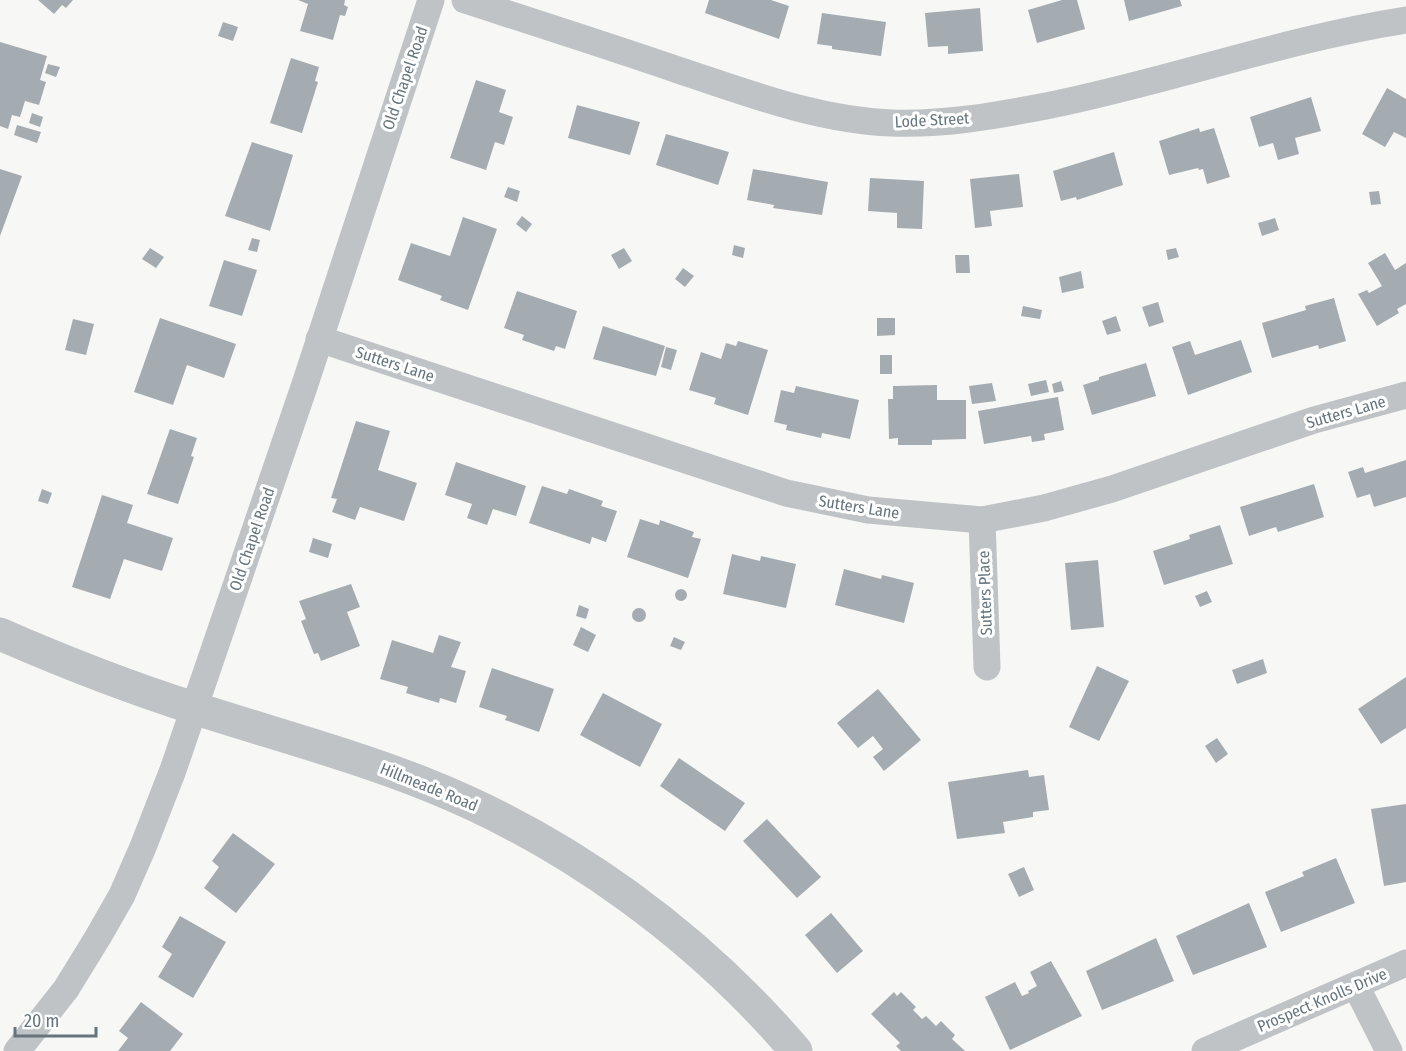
<svg xmlns="http://www.w3.org/2000/svg" width="1406" height="1051" font-family="'Fira Sans Condensed',sans-serif">
	<rect width="100%" height="100%" fill="#f7f7f5"/>
	<path fill="#a5acb1" d="M38 0H73L66 8 62 5 54 14Z
		M298 0H345L344 5 348 7 345 16 340 15 333 40 300 31 308 4Z
		M709 0H771L789 6 779 39 705 13Z
		M1062 0H1077L1085 29 1037 43 1028 10Z
		M1124 0H1180L1182 6 1129 21Z
		M980 8 983 51 948 54V46L928 47 925 13Z
		M822 13 886 22 881 56 832 49V46L817 44Z
		M223 22 238 27 233 41 218 36Z
		M0 42 47 56 40 80 46 82 39 105 25 101 20 117 12 115 8 129 0 126Z
		M291 58 319 67 315 81 318 82 302 133 270 123Z
		M48 64 60 67 56 77 45 73Z
		M476 80 506 90 499 112 513 117 504 145 495 142 486 170 450 158Z
		M1387 88 1406 99V138L1394 132 1385 147 1362 134Z
		M1311 97 1321 131 1295 138 1299 154 1278 160 1273 143 1259 147 1250 117Z
		M577 105 640 122 630 155 568 138Z
		M32 113 43 117 40 127 29 123Z
		M17 125 41 132 37 143 14 135Z
		M1199 128 1200 132 1214 128 1230 177 1207 184 1203 169 1199 170 1198 168 1169 175 1159 141Z
		M666 134 729 152 718 185 656 165Z
		M252 142 293 155 270 231 225 216Z
		M1114 152 1123 185 1077 200 1076 197 1061 201 1053 171Z
		M0 169 22 176 0 236Z
		M753 169 828 182 822 215 773 208 774 205 747 200Z
		M1019 174 1023 207 990 211 992 226 975 228 970 179Z
		M870 178 924 181 922 229 897 228V213L868 211Z
		M508 187 520 191 517 202 504 197Z
		M1379 191 1381 204 1371 205 1369 192Z
		M522 216 532 224 526 232 516 224Z
		M463 217 497 229 468 310 440 300 442 296 398 280 411 243 450 256Z
		M1275 218 1279 230 1262 236 1258 223Z
		M252 238 260 240 257 252 248 250Z
		M734 245 745 248 743 258 732 255Z
		M150 248 164 257 156 268 142 259Z
		M624 248 632 261 619 269 611 255Z
		M1176 248 1179 257 1168 260 1166 250Z
		M1385 253 1395 270 1406 263V304L1397 309 1399 313 1377 326 1358 294 1367 290 1369 293 1382 286 1368 263Z
		M955 255H969L970 273H956Z
		M224 260 257 270 242 316 209 306Z
		M683 268 694 276 685 287 675 279Z
		M1081 271 1084 288 1062 293 1059 277Z
		M517 291 577 311 565 349 556 346 554 351 522 340 524 335 504 328Z
		M1334 298 1346 341 1319 349 1318 345 1272 358 1262 323 1306 310 1305 306Z
		M1158 302 1164 322 1149 327 1142 307Z
		M1023 306 1042 310 1040 319 1021 316Z
		M1116 316 1121 331 1107 335 1102 321Z
		M160 318 236 344 224 378 187 365 173 405 134 392Z
		M877 318H895V335L877 336Z
		M73 319 94 324 86 355 65 350Z
		M603 326 665 346 656 376 593 359Z
		M1241 340 1252 372 1188 395 1172 347 1190 341 1195 355Z
		M738 341 768 350 748 415 714 404 716 398 689 390 701 352 721 359 726 343 736 346Z
		M666 347 677 350 671 370 661 367Z
		M880 355H892V374H880Z
		M1146 363 1156 396 1092 415 1083 385 1099 380V377Z
		M1046 380 1049 392 1031 396 1028 384Z
		M1061 381 1064 391 1054 393 1052 384Z
		M992 383 996 401 972 404 969 386Z
		M937 385V400H966V439L932 440V445H898V438L889 439 888 399H893V386Z
		M796 386 859 400 850 439 822 433 821 438 786 430 787 425 774 422 781 390 794 393Z
		M1058 397 1064 430 1044 434 1045 440 1032 442 1031 436 984 444 978 411Z
		M356 421 390 431 378 470 417 483 404 521 360 507 355 520 332 512 337 499 331 498Z
		M170 429 197 438 191 456 194 457 178 504 147 494Z
		M1406 460V497L1374 507 1370 494 1357 498 1348 472 1363 467 1365 473Z
		M456 462 526 486 516 516 493 509 487 525 467 518 472 504 445 495Z
		M1314 484 1324 517 1278 532 1276 527 1249 536 1240 507Z
		M542 486 567 494 569 489 603 501 601 506 617 511 606 542 592 537 590 544 529 523Z
		M42 489 52 493 48 504 38 501Z
		M102 495 133 505 127 523 173 538 162 571 124 559 110 599 72 587Z
		M640 519 659 525 660 520 694 532 692 537 701 539 688 578 627 557Z
		M1220 525 1233 564 1164 585 1153 551 1190 539 1189 535Z
		M313 538 332 544 328 558 309 552Z
		M732 554 760 561 761 556 796 564 786 608 723 594Z
		M1098 560 1104 627 1071 630 1065 563Z
		M844 569 881 579 882 575 914 583 904 623 835 605Z
		M351 584 360 607 347 612 360 646 321 661 318 653 314 654 301 621 306 619 299 601Z
		M675 595a6 6 0 1 1 12 0a6 6 0 1 1-12 0Z
		M1207 591 1212 602 1200 607 1195 596Z
		M579 605 589 609 586 619 576 616Z
		M632 615a7 7 0 1 1 14 0a7 7 0 1 1-14 0Z
		M581 627 596 635 588 652 573 645Z
		M439 635 461 642 451 667 466 671 456 703 440 698 439 703 406 693 408 687 380 679 392 640 433 653Z
		M674 637 685 642 681 650 670 646Z
		M1263 659 1267 673 1237 684 1232 670Z
		M1097 666 1129 681 1099 741 1069 727Z
		M492 668 554 689 539 732 505 720 507 716 479 707Z
		M1406 677V728L1381 744 1358 709Z
		M878 689 921 740 884 771 873 757 883 749 873 736 858 748 837 723Z
		M603 693 662 724 640 767 580 735Z
		M1217 738 1228 754 1216 763 1205 746Z
		M679 758 745 803 725 831 660 786Z
		M1028 770 1029 777 1044 775 1049 810 1033 812V817L1003 822 1005 833 957 839 948 782Z
		M1406 804V882L1384 886 1371 809Z
		M767 819 821 877 797 898 743 841Z
		M233 833 275 864 236 913 204 888 219 867 212 861Z
		M1336 858 1355 903 1281 932 1265 892 1304 876 1302 872Z
		M1024 867 1034 890 1019 897 1008 874Z
		M1249 903 1267 947 1193 975 1176 936Z
		M831 913 863 951 837 973 805 935Z
		M180 916 226 942 193 998 158 977 172 954 162 947Z
		M1156 938 1174 981 1102 1010 1086 971Z
		M1051 961 1082 1016 1010 1050 985 997 1015 982 1022 996 1029 993 1028 991 1037 986 1030 972Z
		M894 992 897 996 901 992 916 1007 913 1010 922 1019 926 1016 936 1026 941 1021 955 1035 952 1039 965 1051H901L896 1046 900 1043 871 1014Z
		M141 1002 183 1034 170 1051H118L128 1038 119 1031Z"/>
	<g fill="none" stroke-linecap="round" stroke-linejoin="round">
		<path stroke="#bfc3c6" stroke-width="27" d="M465 0C536 23 608 46 678 70 748 93 817 120 891 123 943 125 994 116 1046 106 1167 82 1284 39 1406 20
			M319 339 786 493 868 510 982 520 1044 508 1112 489 1314 420 1406 395
			M982 520 987 667
			M1356 986 1389 1051
			M17 1051 66 989 98 937 122 895 143 847 173 770 305 384 431 0
			M1205 1051 1406 963"/>
		<path stroke="#bfc3c6" stroke-width="33" d="M0 634C64 662 131 688 197 709 274 734 353 755 428 785 568 841 698 936 796 1051"/>
	</g>
	<g text-anchor="middle" dominant-baseline="central" stroke-width="6" stroke-linejoin="round" paint-order="stroke">
		<g font-size="16" fill="#66747d" stroke="#fff">
			<text transform="translate(405 78) rotate(-71)">Old Chapel Road</text>
			<text transform="translate(932 120) rotate(-3)">Lode Street</text>
			<text transform="translate(395 364) rotate(18)">Sutters Lane</text>
			<text transform="translate(1346 412) rotate(-16)">Sutters Lane</text>
			<text transform="translate(859 507) rotate(9)">Sutters Lane</text>
			<text transform="translate(252 539) rotate(-71)">Old Chapel Road</text>
			<text transform="translate(985 593) rotate(-92)">Sutters Place</text>
			<text transform="translate(429 787) rotate(22)">Hillmeade Road</text>
			<text transform="translate(1322 1000) rotate(-23)">Prospect Knolls Drive</text>
		</g>
	</g>
	<path d="M15 1027v9h81v-9" fill="none" stroke="#66747d" stroke-width="3"/>
	<text x="24" y="1027" font-size="18" fill="#66747d" stroke="#ffffff" stroke-width="4.5" paint-order="stroke">20 m</text>
</svg>
